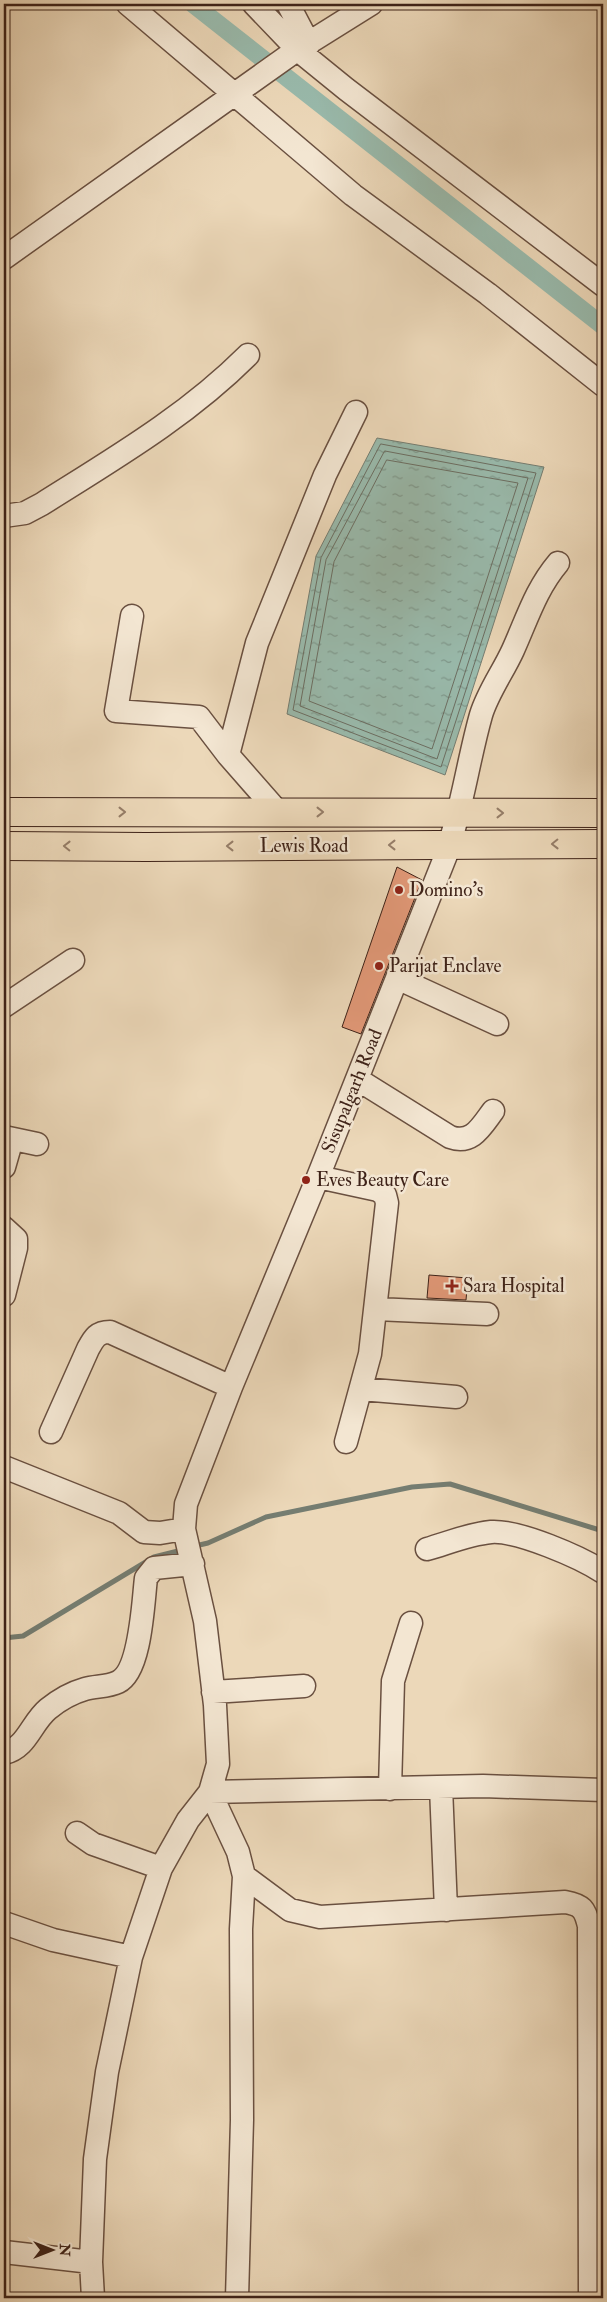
<svg xmlns="http://www.w3.org/2000/svg" width="607" height="2302" font-family="'IM FELL Double Pica',serif">
	<defs>
		<pattern id="water-ripples" width="26" height="14" patternUnits="userSpaceOnUse" patternTransform="scale(1.25)"><rect width="26" height="14" fill="#99baac"/><path d="M2 4q2-2 4 0t4 0M15 11q2-2 4 0t4 0" fill="none" stroke="#7e978b"/></pattern>
	</defs>
	<rect width="100%" height="100%" fill="#ecd8b9"/>
	<filter id="stains"><feTurbulence type="fractalNoise" baseFrequency=".004" numOctaves="4"/><feColorMatrix values="0 0 0 0 .2 0 0 0 0 .09 0 0 0 0 .02 0 0 0 .5 -.17"/></filter>
	<radialGradient id="worn" r=".72"><stop offset=".6" stop-color="#630" stop-opacity="0"/><stop offset="1" stop-color="#630" stop-opacity=".3"/></radialGradient>
	<path fill="url(#water-ripples)" stroke="#757d71" d="M377 438 544 467 445 775 287 714 316 556Z"/>
	<g fill="none" stroke-linecap="round" stroke-linejoin="round">
		<path stroke="#6c6e62" stroke-width="1" d="M381 444 536 473 441 767 293 710 321 558Z
			M385 451 528 478 437 759 300 706 326 560Z
			M387 460 518 483 432 749 309 701 334 562Z"/>
		<path stroke="#757d71" stroke-width="5" d="M195 1546 208 1543 266 1517 412 1487 450 1484 603 1531
			M4 1638 23 1636 154 1557 182 1550"/>
		<path stroke="#99baac" stroke-width="18" d="M193 4 603 326"/>
	</g>
	<path fill="#e19877" stroke="#3e2218" d="M397 867 422 880 361 1034 342 1027Z
		M429 1275 468 1278 466 1300 427 1298Z"/>
	<g fill="none" stroke-linecap="round" stroke-linejoin="round">
		<g stroke="#6a5040" stroke-width="25">
			<path id="minor" d="M128 4 353 195 488 294 603 385
				M254 4 298 50 346 89 603 285
				M288 4 309 44
				M4 258 291 54 371 4
				M4 516 25 513 42 504C115 458 187 416 248 355
				M132 616 116 711 199 717 228 755
				M278 812 228 755 257 643 325 475 356 412
				M397 978 497 1024
				M4 1006 73 960
				M357 1079 450 1137C472 1145 481 1127 493 1111
				M4 1137 37 1144
				M4 1167 12 1139
				M318 1177 378 1190 385 1195 387 1203 370 1354 346 1442
				M4 1228 16 1239V1248L4 1295
				M376 1309 487 1314
				M361 1389 456 1397
				M51 1432 88 1349C94 1338 97 1332 110 1332L231 1387
				M4 1467 119 1513 144 1532 160 1533 184 1529
				M427 1549C448 1543 469 1534 491 1532 518 1530 580 1557 603 1572
				M213 1692 304 1686
				M4 1753C27 1748 31 1723 48 1709 59 1700 71 1693 85 1689 96 1686 108 1687 118 1682 141 1671 143 1602 146 1578L154 1568 193 1564
				M441 1787 446 1910
				M390 1789 393 1681 411 1623
				M210 1792 238 1852 244 1876 241 1929 242 2120 237 2298
				M210 1792 483 1786 603 1790
				M77 1833 93 1844 161 1868
				M244 1876 290 1910 320 1917 565 1902C582 1905 585 1909 589 1926L590 2298
				M4 1923 53 1940 131 1957
				M4 2252 91 2262
				M93 2298 91 2262 95 2159 107 2072 131 1957 161 1868 188 1820 210 1792 218 1764 215 1705 205 1621 184 1529 186 1504 231 1387 318 1177 446 855C462 809 468 761 481 715 488 692 503 672 513 650 527 619 536 589 558 563"/>
		</g>
		<g stroke="#3e2218" stroke-width="30">
			<path id="major" d="M4 812 603 813
				M4 846 146 847 603 844"/>
		</g>
		<use href="#minor" stroke="#f3e6d2" stroke-width="22"/>
		<use href="#major" stroke="#ecd8b9" stroke-width="28"/>
	</g>
	<defs><path id="oneway-chevron" d="M-2-3.5L2.5 0L-2 3.5" fill="none" stroke-width="1.6" stroke-linecap="round" stroke-linejoin="round" transform="scale(1.25)"/></defs>
	<g stroke="#957d68">
		<use href="#oneway-chevron" transform="translate(122 812)"/>
		<use href="#oneway-chevron" transform="translate(320 812)"/>
		<use href="#oneway-chevron" transform="translate(500 813)"/>
		<use href="#oneway-chevron" transform="translate(555 844) rotate(179)"/>
		<use href="#oneway-chevron" transform="translate(392 845) rotate(180)"/>
		<use href="#oneway-chevron" transform="translate(67 846) rotate(-179)"/>
		<use href="#oneway-chevron" transform="translate(230 846) rotate(180)"/>
	</g>
	<g fill="#8f2418" stroke="#f3e6d2" stroke-width="2">
		<circle cx="399" cy="890" r="5"/>
		<circle cx="379" cy="966" r="5"/>
		<circle cx="306" cy="1180" r="5"/>
		<path d="M449.5 1278.5h5v5h5v5h-5v5h-5v-5h-5v-5h5z"/>
	</g>
	<g text-anchor="middle" dominant-baseline="central" stroke-width="5" stroke-linejoin="round" paint-order="stroke">
		<g font-size="19" fill="#3e2218" stroke="#f3e6d2">
			<text x="304" y="846">Lewis Road</text>
			<text transform="translate(352 1091) rotate(-68)">Sisupalgarh Road</text>
		</g>
		<g font-size="19" fill="#3e2218" stroke="#f3e6d2" text-anchor="start">
			<text x="409" y="890">Domino's</text>
			<text x="389" y="966">Parijat Enclave</text>
			<text x="316" y="1180">Eves Beauty Care</text>
			<text x="463" y="1286">Sara Hospital</text>
		</g>
	</g>
	<rect width="607" height="2302" fill="none" stroke="#ecd8b9" stroke-width="20"/>
	<rect x="5" y="5" width="597" height="2292" fill="none" stroke="#3e2218" stroke-width="2.5"/>
	<rect x="10" y="10" width="587" height="2282" fill="none" stroke="#3e2218"/>
	<g transform="translate(52 2250) rotate(90)" stroke="#f3e6d2" stroke-width="4" paint-order="stroke">
	<path d="M0-4L9 19L0 12L-9 19Z" fill="#3e2218"/>
	<text y="-8" font-size="14" font-weight="bold" text-anchor="middle" fill="#3e2218">N</text>
	</g>
	<rect width="100%" height="100%" filter="url(#stains)"/>
	<rect width="100%" height="100%" fill="url(#worn)"/>
</svg>
